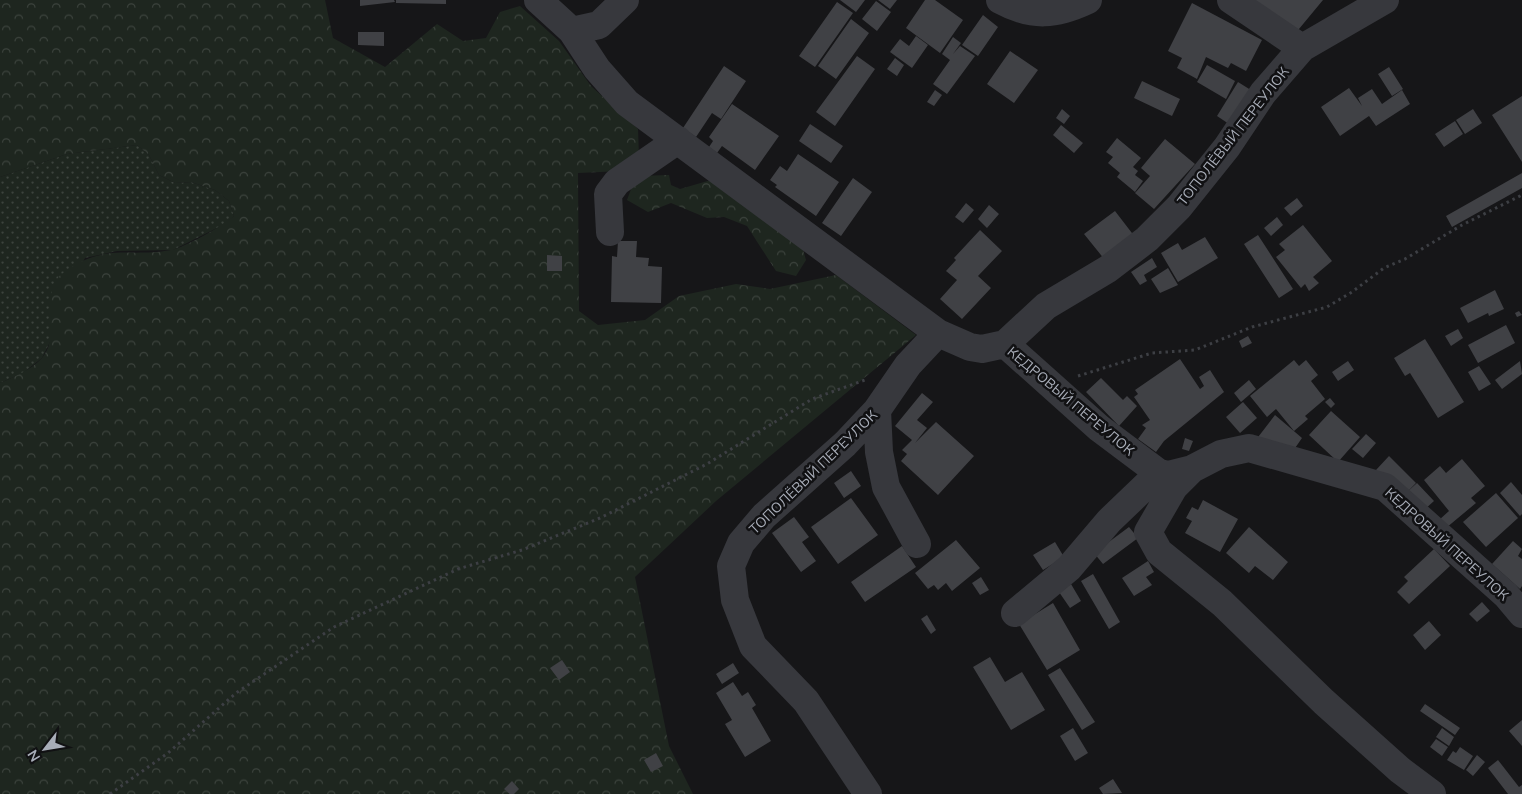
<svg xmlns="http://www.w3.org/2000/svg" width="1522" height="794" font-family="Mulish,sans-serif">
	<defs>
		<pattern id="green-dots" width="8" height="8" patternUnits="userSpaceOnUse" patternTransform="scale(1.25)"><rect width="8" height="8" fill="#1e261f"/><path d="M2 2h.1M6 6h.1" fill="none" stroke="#3c433d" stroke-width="1.8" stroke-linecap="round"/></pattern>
		<pattern id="forest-crowns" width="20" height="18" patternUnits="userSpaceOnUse" patternTransform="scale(1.25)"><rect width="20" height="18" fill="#1e261f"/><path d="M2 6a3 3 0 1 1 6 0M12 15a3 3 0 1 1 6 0" fill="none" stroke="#3c433d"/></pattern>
	</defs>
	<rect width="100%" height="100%" fill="#161618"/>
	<path fill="url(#green-dots)" d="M137 145 149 155 159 175 175 183 191 182 215 190 229 201 234 216 225 224 173 250 117 251 85 258 52 322V338L42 358 23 373 0 383V177L67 154Z"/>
	<path fill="url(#forest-crowns)" d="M0 0H325L333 38 385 67 437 24 463 41 486 38 500 12 520 6 559 41 591 86 638 129 639 157 622 171 578 173 579 311 598 325 645 320 679 296 736 284 770 289 836 275 916 335 716 501 635 577 669 746 693 794H0V383C14 377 31 370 42 358 63 333 38 291 63 273 105 242 127 258 171 250 184 248 224 225 234 216L229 201 215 190 191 182 175 183 159 175 149 155 137 145 67 154 0 177Z
		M669 175 671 185 680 189 711 180 802 246 806 260 796 276 776 271 747 226 724 217 707 218 671 203 648 212 627 200 633 184 639 176Z"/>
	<path fill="#404145" d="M360 0H394L395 2 360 6Z
		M396 0H446V4L396 3Z
		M840 0H865L856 12Z
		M878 0H897L890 9Z
		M925 0H935L963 20 940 53 906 28Z
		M1249 0H1323L1294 35Z
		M876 1 891 12 877 31 862 19Z
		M837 2 853 13 815 67 799 56Z
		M1192 3 1262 40 1246 71 1231 63 1228 68 1206 57 1197 79 1177 68 1182 58 1168 51Z
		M983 15 998 27 978 56 962 45Z
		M851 19 869 33 836 79 818 66Z
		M358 32H384V46L358 45Z
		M916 36 928 45 912 68 890 52 900 39 909 46Z
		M953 37 961 43 953 54 960 46 975 56 947 94 933 84 950 60 942 54Z
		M1010 51 1038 70 1014 103 987 84Z
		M857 56 875 69 835 126 816 112Z
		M895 58 904 65 897 76 887 69Z
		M1207 65 1235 81 1226 99 1197 82Z
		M724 66 746 81 721 119 712 113 696 137 683 128Z
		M1389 67 1403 89 1392 96 1378 74Z
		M1142 81 1180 99 1172 116 1134 98Z
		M1238 82 1254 92 1232 126 1217 116Z
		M1349 88 1362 106 1358 98 1372 89 1382 104 1402 90 1410 104 1376 126 1369 116 1340 136 1321 107Z
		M935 90 942 95 934 106 927 102Z
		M1522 96V162L1492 115Z
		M732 104 779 136 755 170 722 146 717 153 709 147 713 141 709 137Z
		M1062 109 1070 116 1064 124 1056 118Z
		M1473 109 1482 123 1465 134 1456 120Z
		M1455 121 1463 134 1444 147 1435 134Z
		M810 124 843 146 831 163 799 141Z
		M1061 125 1083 143 1074 153 1053 135Z
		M1117 138 1141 158 1133 167 1138 171 1135 175 1143 181 1135 192 1117 177 1120 173 1108 163 1113 157 1106 152Z
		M1165 139 1195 164 1154 209 1135 193 1150 176 1141 168Z
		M798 154 839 182 816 216 775 187 777 185 770 180 780 166 787 171Z
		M1522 173V188L1452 227 1446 216Z
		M853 178 872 192 841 236 822 223Z
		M1297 198 1303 206 1291 216 1284 208Z
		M966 203 974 210 963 223 955 217Z
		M989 205 999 214 987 228 978 219Z
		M1115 211 1135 237 1105 260 1084 234Z
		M1277 217 1283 225 1271 236 1264 228Z
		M1303 225 1332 261 1313 277 1319 283 1309 291 1305 284 1301 288 1276 257 1285 250 1279 244Z
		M980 230 1002 251 978 276 991 288 962 319 940 299 957 280 946 271 956 260 954 258Z
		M1258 235 1293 289 1279 298 1244 244Z
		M1205 237 1218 258 1178 282 1161 253 1178 243 1182 250Z
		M618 241H637L636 257 649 258 648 266 662 267 661 303 611 302 612 256 617 257Z
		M547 255 562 256V271H547Z
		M1152 258 1157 267 1144 275 1147 281 1140 285 1131 272Z
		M1168 268 1178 285 1160 293 1151 279Z
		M1495 290 1504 309 1489 316 1488 313 1468 323 1460 308Z
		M1519 311 1522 315 1517 317 1515 313Z
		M1506 325 1515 343 1478 363 1468 345Z
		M1458 329 1463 338 1451 346 1445 336Z
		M1248 336 1252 343 1242 348 1239 341Z
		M1425 339 1464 402 1438 418 1410 373 1405 376 1394 358Z
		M1180 359 1200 389 1204 386 1199 377 1210 370 1224 392 1164 441 1156 452 1138 439 1146 428 1142 425 1150 420 1134 397 1138 394 1135 390Z
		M1294 360 1299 366 1306 360 1318 375 1311 381 1325 399 1305 416 1308 419 1294 431 1276 409 1267 417 1250 396Z
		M1348 361 1354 370 1338 381 1332 372Z
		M1520 361 1522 374 1502 389 1495 380Z
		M1479 366 1491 384 1479 391 1468 372Z
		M1101 378 1123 400 1127 396 1137 406 1119 426 1086 392Z
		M1249 380 1256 389 1241 402 1234 393Z
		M922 393 933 402 917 420 927 428 915 443 936 422 974 456 938 495 901 461 907 454 902 450 912 440 895 426Z
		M1330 398 1335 404 1331 408 1325 402Z
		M1243 402 1257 418 1240 433 1226 417Z
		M1331 411 1360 437 1338 462 1309 435Z
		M1275 415 1302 438 1293 451 1255 441Z
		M1366 434 1376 443 1363 458 1352 449Z
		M1185 438 1193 441 1189 451 1182 449Z
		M1389 456 1416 483 1407 492 1393 487 1376 470Z
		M1462 459 1485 486 1471 498 1476 503 1446 528 1439 520 1449 511 1424 480 1440 466 1446 473Z
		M851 471 861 486 844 498 834 483Z
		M1511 482 1522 495V514L1520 516 1500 493Z
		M1417 483 1434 501 1424 510 1407 492Z
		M1496 493 1518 518 1486 547 1463 522Z
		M851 498 878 535 838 564 811 527Z
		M1203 500 1238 519 1220 552 1185 533 1192 521 1186 518 1192 507 1198 510Z
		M794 517 809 537 802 542 816 561 801 572 772 533Z
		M1129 527 1138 538 1103 564 1094 553Z
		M1249 527 1288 562 1273 580 1255 566 1249 573 1226 553Z
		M956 540 980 568 952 591 946 583 938 590 934 585 928 589 915 573Z
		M1513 541 1522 549 1518 556 1522 559V586L1520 589 1492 564Z
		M1055 542 1064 557 1043 570 1033 555Z
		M902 546 916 567 865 602 851 582Z
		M1434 549 1450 566 1409 604 1397 592 1408 581 1404 577Z
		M1148 561 1154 572 1146 577 1152 585 1134 596 1122 578Z
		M1093 574 1120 622 1109 629 1081 581Z
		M981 577 989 590 980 595 972 583Z
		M1071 584 1081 601 1070 608 1059 592Z
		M1482 602 1490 611 1477 622 1469 614Z
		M1053 603 1080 650 1047 670 1019 624Z
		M927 615 936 630 931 634 921 619Z
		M1429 621 1441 635 1425 650 1413 635Z
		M990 657 1005 682 1022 672 1045 710 1011 730 973 667Z
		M562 660 570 672 559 680 550 668Z
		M733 663 739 673 722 684 716 674Z
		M1060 668 1095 722 1082 730 1048 675Z
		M733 682 742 696 748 692 756 705 752 708 771 741 745 757 725 724 732 720 716 693Z
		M1425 704 1460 728 1455 735 1420 711Z
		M1522 720V746L1509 731Z
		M1073 728 1088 753 1075 761 1060 736Z
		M1442 728 1454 737 1449 746 1436 737Z
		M1436 739 1448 747 1442 756 1430 747Z
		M1460 747 1473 756 1464 770 1447 760 1453 751 1456 753Z
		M656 753 663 766 651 772 644 760Z
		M1477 755 1485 762 1473 776 1466 770Z
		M1498 760 1519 787 1522 785V794H1508L1488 768Z
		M1113 779 1122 793 1103 794 1099 788Z
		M512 781 519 789 514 794H510L504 789Z"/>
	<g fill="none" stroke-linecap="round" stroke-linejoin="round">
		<path stroke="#3d3f44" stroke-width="3" stroke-dasharray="2.5 4" stroke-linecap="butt" d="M1078 376 1152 353 1195 350 1252 327 1327 307 1352 292 1384 268 1405 259 1462 225 1522 195
			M110 794 168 753 236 693 334 627 458 569 522 550 600 518 707 464 812 399 865 380"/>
		<path stroke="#37383d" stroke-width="28" d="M538 0 572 31 597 69 627 103 938 333 970 347 982 349 1005 344 1046 306 1108 269 1147 239 1179 207 1227 147 1263 93 1302 48 1385 0
			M1000 0C1033 18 1056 15 1088 0
			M1231 0 1302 48
			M572 31 599 25 625 0
			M610 232 608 194 617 182 678 140
			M1005 344 1099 428 1159 473 1168 475 1192 469 1221 454 1249 448 1385 487 1506 595 1522 614
			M877 410 879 452 886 487 917 544
			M1192 469 1174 487 1148 532 1159 552 1222 603 1324 702 1400 770 1432 794
			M1015 613 1069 568 1109 521 1159 473
			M868 794 806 701 753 646 735 600 731 566 741 543 764 516 845 444 877 410 908 365 938 333"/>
	</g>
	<g text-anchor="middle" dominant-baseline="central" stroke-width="5" stroke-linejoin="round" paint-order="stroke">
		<g font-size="14" fill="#a8adb8" stroke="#111113">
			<text transform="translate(1233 136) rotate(-52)">ТОПОЛЁВЫЙ ПЕРЕУЛОК</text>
			<text transform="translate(1071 401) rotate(40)">КЕДРОВЫЙ ПЕРЕУЛОК</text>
			<text transform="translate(813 472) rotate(-44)">ТОПОЛЁВЫЙ ПЕРЕУЛОК</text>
			<text transform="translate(1447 544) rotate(42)">КЕДРОВЫЙ ПЕРЕУЛОК</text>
		</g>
	</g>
	<g transform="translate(45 749) rotate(239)" stroke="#111113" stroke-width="4" paint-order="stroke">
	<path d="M0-4L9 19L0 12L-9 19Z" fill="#a8adb8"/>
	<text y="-8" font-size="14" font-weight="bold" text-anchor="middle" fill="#a8adb8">N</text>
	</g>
</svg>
